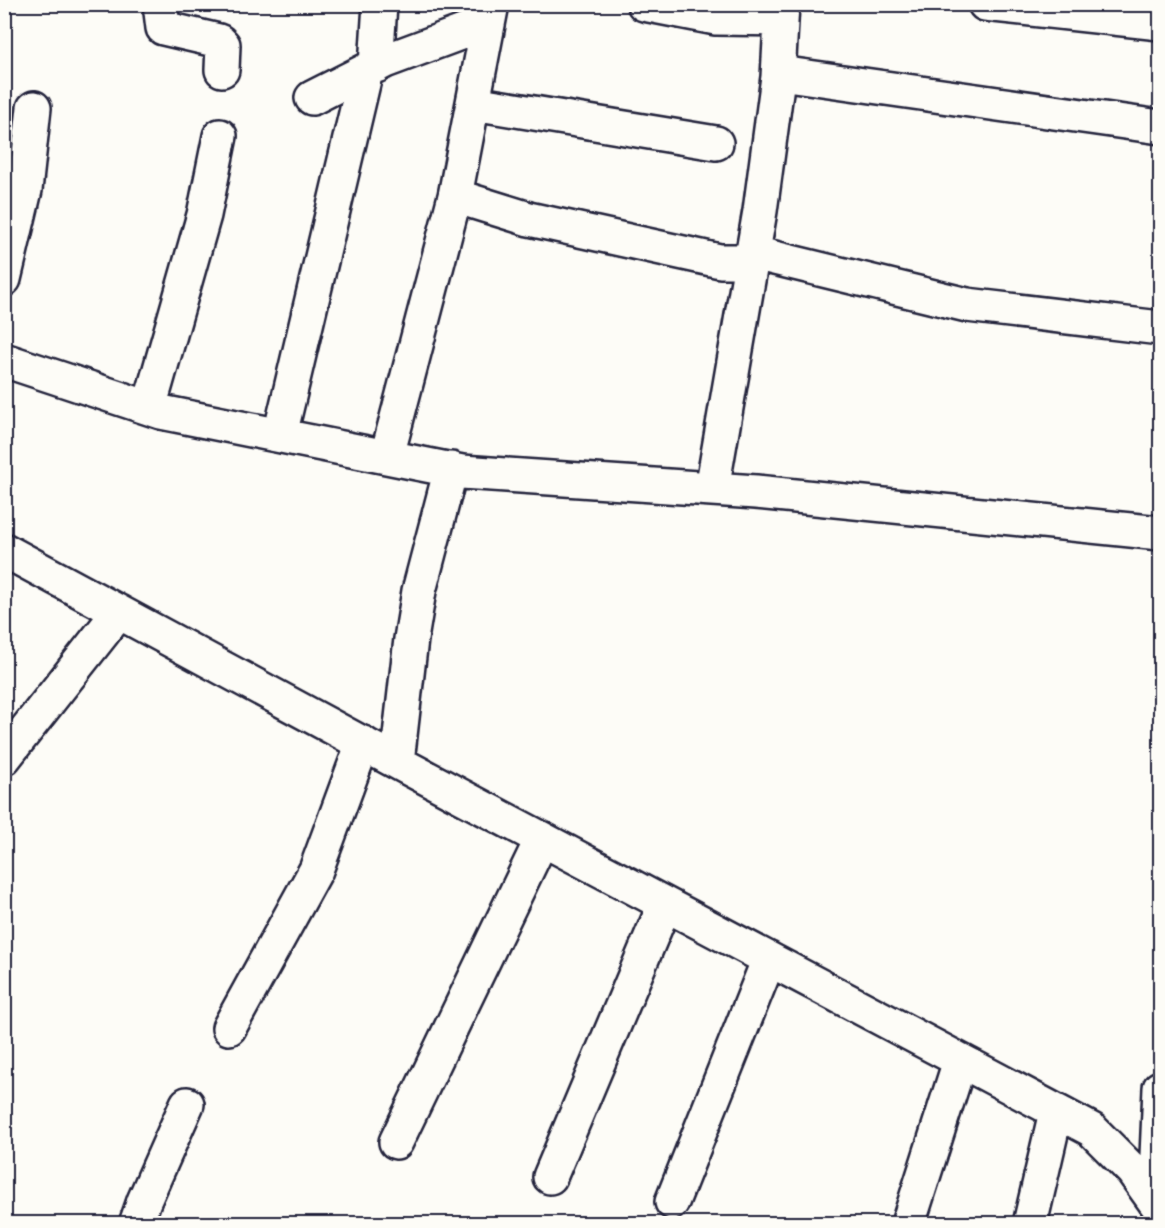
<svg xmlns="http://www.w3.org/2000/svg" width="1165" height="1228" font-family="Caveat,sans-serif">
	<rect width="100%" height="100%" fill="#fdfcf7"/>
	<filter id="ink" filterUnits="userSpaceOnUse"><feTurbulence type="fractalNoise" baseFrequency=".0167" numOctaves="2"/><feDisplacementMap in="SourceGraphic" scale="12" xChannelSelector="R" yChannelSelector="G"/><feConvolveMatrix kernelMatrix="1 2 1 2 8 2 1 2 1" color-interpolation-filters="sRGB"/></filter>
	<g filter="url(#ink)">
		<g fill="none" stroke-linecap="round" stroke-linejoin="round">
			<g stroke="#22223b" stroke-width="38">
				<path id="minor" d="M160 4 163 28 219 41 223 45 222 70
					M644 4 716 18 781 19
					M985 4 1160 23
					M376 66 380 4
					M787 74 1160 127
					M312 98 385 61 487 23
					M473 103 716 143
					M455 196 529 219 720 261H741L762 255 967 305 1160 328
					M4 279 25 190 34 108
					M4 360 161 412 462 472 756 492 1160 533
					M149 408 204 215 220 136
					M280 435 366 71
					M387 456 455 196 492 4
					M712 489 760 211 778 77 782 4
					M4 550 408 768 1092 1130 1132 1170 1160 1209
					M4 758 119 612
					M397 762 411 639 419 591 451 469
					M229 1028 316 870 363 743
					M396 1142 542 839
					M550 1177 665 904
					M1155 1201 1160 1088
					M672 1202 769 959
					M136 1224 144 1201 187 1104
					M908 1224 960 1061
					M1030 1224 1056 1112"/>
			</g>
			<use href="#minor" stroke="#fdfcf7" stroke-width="33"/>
		</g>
	</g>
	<rect width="1165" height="1228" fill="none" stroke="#fdfcf7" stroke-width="24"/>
	<rect x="12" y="12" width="1141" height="1204" fill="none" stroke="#22223b" stroke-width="2" filter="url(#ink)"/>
</svg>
